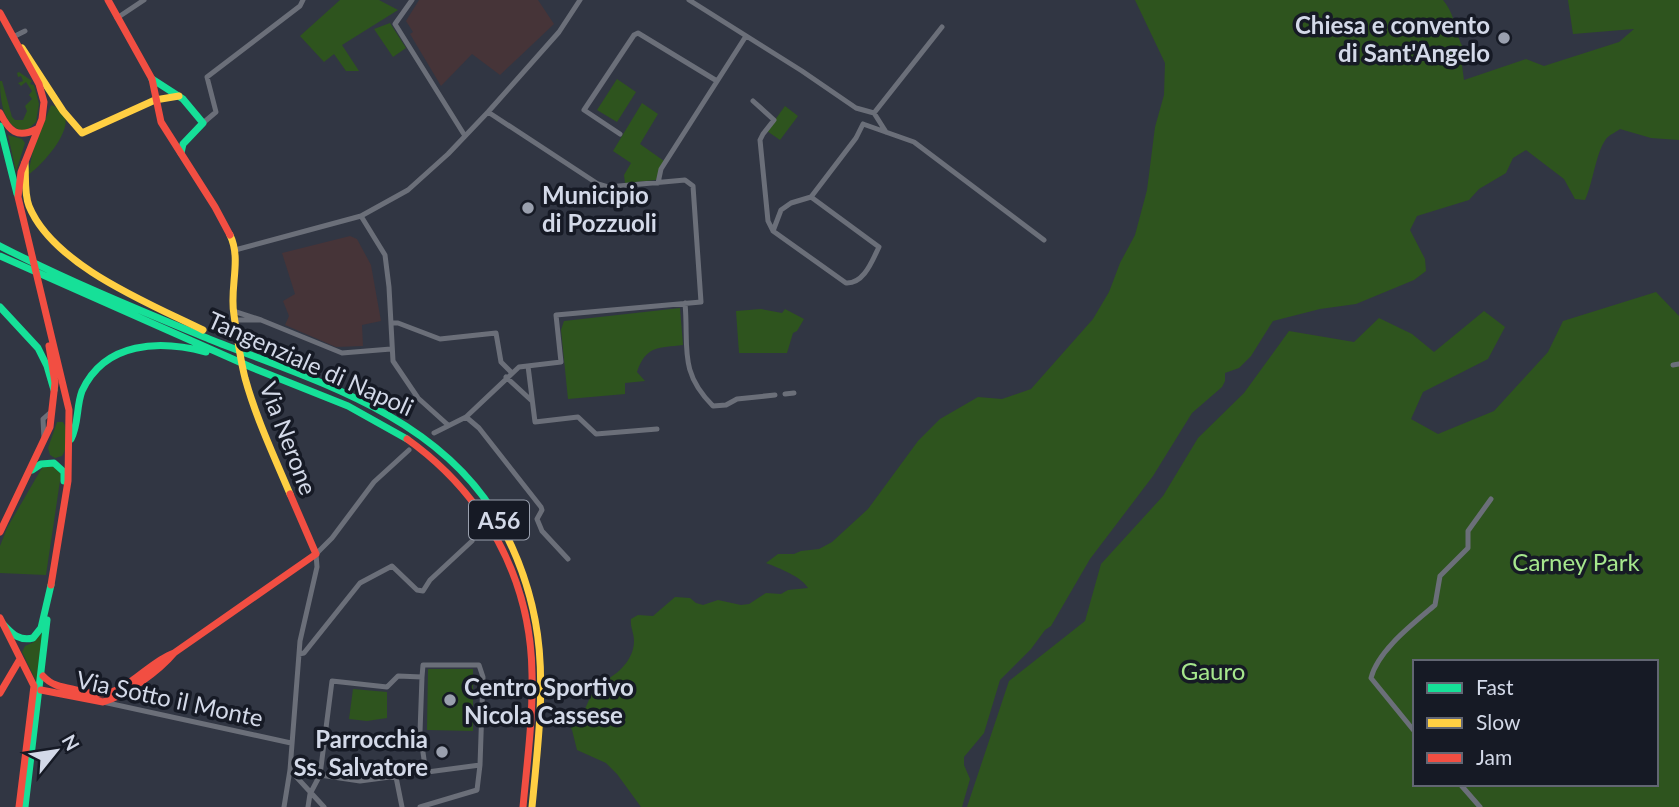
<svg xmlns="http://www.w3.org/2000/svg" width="1679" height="807" font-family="Lato,sans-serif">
	<rect width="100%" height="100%" fill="#313643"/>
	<path fill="#463438" d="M419 0H538L554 24 500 75 472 54 441 86 410 34 413 32 406 21Z
		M350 236 357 239 371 265 381 321 362 325 363 346 336 347 285 325 289 316 283 301 295 294 282 253Z"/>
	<path fill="#2e541e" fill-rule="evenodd" d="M340 0H379L398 10 342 45 359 71H346L334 54 324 62 300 36Z
		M1135 0H1443C1457 17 1453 30 1464 49L1461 58 1464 80 1526 59 1544 66 1619 42 1634 29 1573 34 1568 0H1679V140L1651 138 1620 129C1616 132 1609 135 1606 139 1596 152 1593 183 1585 200L1575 199 1564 179 1526 150 1513 158 1506 173 1479 189 1469 200 1417 216 1410 230 1425 259 1426 271 1414 280 1356 304 1320 309 1273 321 1251 356 1239 368 1225 373V381L1222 387 1192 413 1153 476 1090 559 1051 626 1045 630 1031 649 1000 680 984 733 964 757V765L970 779 962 807H641L617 774 606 763 577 750 572 730 567 722 580 720 593 691C602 688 603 682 611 677 622 670 634 657 634 641 634 633 630 627 631 619L638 615 653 616 675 597 690 598 696 603 703 605 718 600 741 605 749 604 766 593 781 594 788 590 808 588C802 577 779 568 766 563L778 554H794L801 551 819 549 832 542 868 509 918 441 940 419 978 397 1002 399 1031 389 1093 319 1109 292 1120 263 1135 235 1147 190 1155 127 1164 95 1165 63Z
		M390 23 406 48 393 57 374 29Z
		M19 72 32 81 30 84 34 85 39 104 36 122 26 131C3 130 0 99 0 81H2L12 117 15 120H23L27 111 25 106 32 99 29 95 32 91 26 82 21 86 18 83 23 81 21 76 18 77 17 73Z
		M617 79 636 92 617 122 597 110Z
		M642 103 658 114 640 144 664 161 656 180 625 183 624 175 631 163 613 151Z
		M51 105C89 115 43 165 28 175L33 150Z
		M785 106 798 116 780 140 767 131Z
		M8 135 22 139 25 143 16 172Z
		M1656 292 1679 316V807H967L1009 681 1085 621 1101 564 1163 496 1198 438 1244 393 1289 331 1354 342 1379 318 1412 334 1434 352 1484 311 1505 327 1488 359 1423 392 1411 419 1438 434 1494 411 1548 352 1563 321ZM1415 662H1656V784H1415Z
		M680 308 683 345C659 348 646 345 637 372L645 381 625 383V394L568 399 561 330 564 321Z
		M761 309 782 313 785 309 804 319 797 331 793 333 787 353H739L736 311Z
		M57 422H63C69 431 68 447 62 456L55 458 50 455 48 448Z
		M43 466H54L61 474 46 575 0 573V546L7 528Z
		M43 632 37 683 22 652 25 646 34 642Z
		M428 669H473V731L427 730Z
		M353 689 387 692V718L367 721 349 719Z"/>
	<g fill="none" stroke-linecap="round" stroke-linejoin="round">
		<path stroke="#6b6f79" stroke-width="5" d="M412 0 395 24 465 136
			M689 0 802 71 856 108 874 113 886 132
			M117 18 144 0
			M13 37 25 31
			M753 101 774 120 763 134 760 140 768 221 773 231
			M874 113 942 27
			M203 123 216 112 207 77 300 6 303 0
			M863 124 914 142 1044 240
			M620 134 584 110 634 35 638 33 717 81
			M658 183 661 169 746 36
			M811 197 879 247C872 261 864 284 846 283L773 231 781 210 791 203 811 197 856 138 863 124
			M361 216 385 255 389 287 393 361 418 398 448 425
			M235 250 361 216 408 190 448 154 488 112 559 32 580 0
			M685 303C689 347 678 371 713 406L726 405 737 399 775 395
			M233 311 261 320H234
			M261 320 342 353 391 349
			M391 323H398L440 339 496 333 501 362 511 372
			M1673 365 1679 364
			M528 366 535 422 578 417 596 434 657 429
			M506 377 532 401
			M785 394 794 393
			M466 417 479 428 541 507 542 510 537 519 542 531 568 559
			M434 433 466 417 519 367 561 362 556 315 701 302 693 186 685 180 608 187 598 184 488 112
			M44 439 43 419 52 411
			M299 654 304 653 360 583 392 566 417 590 423 591 430 580 472 541
			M103 702 291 743
			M1415 732 1371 678C1378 650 1414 623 1435 605L1440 576 1468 548V531L1491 499
			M290 770 324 807
			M320 775 332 681 387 687 398 676 422 677 420 732 426 773
			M396 777 402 807
			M1460 784 1480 807
			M284 807 290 770 300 641 317 567 316 554 332 538 374 482 409 450
			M308 807 310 794 320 775 360 781 480 765
			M420 807 477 790 480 765 483 677 479 665H423L422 677"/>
		<path stroke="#16e098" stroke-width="7" d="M152 79 183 99 203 123 183 144 181 153
			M0 126 17 194
			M0 246C68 281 139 310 209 339 312 380 433 413 495 514
			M0 256 253 368 348 406 407 439
			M0 307 38 348 47 366 54 390
			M71 439C79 424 76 407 82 391 105 341 160 340 206 352
			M32 470 41 464 54 463 64 472V481
			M4 625C13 635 20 641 33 638L41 628 51 585
			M25 807 47 620"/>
		<path stroke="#ffcf43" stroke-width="7" d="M22 48 63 111 82 133 155 100 179 96
			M25 163C26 177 24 193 29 206 53 265 148 303 203 330
			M230 235C242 260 229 288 234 315 237 336 240 358 245 378 256 418 274 456 290 494
			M495 514C554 616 543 694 532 807"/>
		<path stroke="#f24e42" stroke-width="7" d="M108 0 152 79 161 122 215 207 230 235
			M0 13 39 84 44 102 42 119 21 172 18 197 69 410 68 481 51 585
			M0 113C9 131 17 139 37 129
			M407 439C484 494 531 578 532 674 533 719 527 763 523 807
			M0 532 50 427 55 383 49 346
			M0 618 34 686 19 807
			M43 676C51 685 61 687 72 689 81 691 90 694 99 694 127 694 148 662 174 653
			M41 690 103 702C126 695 159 671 174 653L316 554 290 494
			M0 693 20 659"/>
	</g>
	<g fill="#9aa0ae" stroke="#161a25" stroke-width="2.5">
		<circle cx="1504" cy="38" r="7"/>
		<circle cx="528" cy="208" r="7"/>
		<circle cx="450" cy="700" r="7"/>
		<circle cx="442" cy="752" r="7"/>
	</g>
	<g text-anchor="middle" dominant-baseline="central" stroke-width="7" stroke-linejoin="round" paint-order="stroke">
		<rect fill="#161a25" stroke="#9aa0ae" stroke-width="2" x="469" y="500.5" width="60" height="39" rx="5"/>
		<g font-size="23" font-weight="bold" fill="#d3d9e8">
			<text x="499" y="520">A56</text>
		</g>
		<g font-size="24" font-weight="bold" fill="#d3d9e8" stroke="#161a25" text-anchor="end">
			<text x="1490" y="24">Chiesa e convento<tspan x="1490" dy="28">di Sant'Angelo</tspan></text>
			<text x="542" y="194" text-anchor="start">Municipio<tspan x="542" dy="28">di Pozzuoli</tspan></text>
			<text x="464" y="686" text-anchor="start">Centro Sportivo<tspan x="464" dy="28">Nicola Cassese</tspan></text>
			<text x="428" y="738">Parrocchia<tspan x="428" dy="28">Ss. Salvatore</tspan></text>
		</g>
		<g font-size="24" fill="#d3d9e8" stroke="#161a25">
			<text transform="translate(311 363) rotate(24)">Tangenziale di Napoli</text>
			<text transform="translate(289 438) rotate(69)">Via Nerone</text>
			<text transform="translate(170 698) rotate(12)">Via Sotto il Monte</text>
		</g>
		<g font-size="24" fill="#a6e78d" stroke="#161a25">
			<text x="1576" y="561">Carney Park</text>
			<text x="1213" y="670">Gauro</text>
		</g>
	</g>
	<rect x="1413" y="660" width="245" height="126" fill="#161a25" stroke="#626673" stroke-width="2"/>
	<rect x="1427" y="683" width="35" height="10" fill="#16e098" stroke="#626673" stroke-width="2"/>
	<text x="1476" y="695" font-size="21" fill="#d3d9e8">Fast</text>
	<rect x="1427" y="718" width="35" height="10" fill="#ffcf43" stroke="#626673" stroke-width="2"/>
	<text x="1476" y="730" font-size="21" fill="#d3d9e8">Slow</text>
	<rect x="1427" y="753" width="35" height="10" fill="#f24e42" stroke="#626673" stroke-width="2"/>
	<text x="1476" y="765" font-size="21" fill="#d3d9e8">Jam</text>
	<g transform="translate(56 751) rotate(60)" stroke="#161a25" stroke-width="5" paint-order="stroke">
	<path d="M0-5L12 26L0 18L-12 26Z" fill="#d3d9e8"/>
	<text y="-10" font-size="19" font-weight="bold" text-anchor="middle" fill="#d3d9e8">N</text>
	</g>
</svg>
